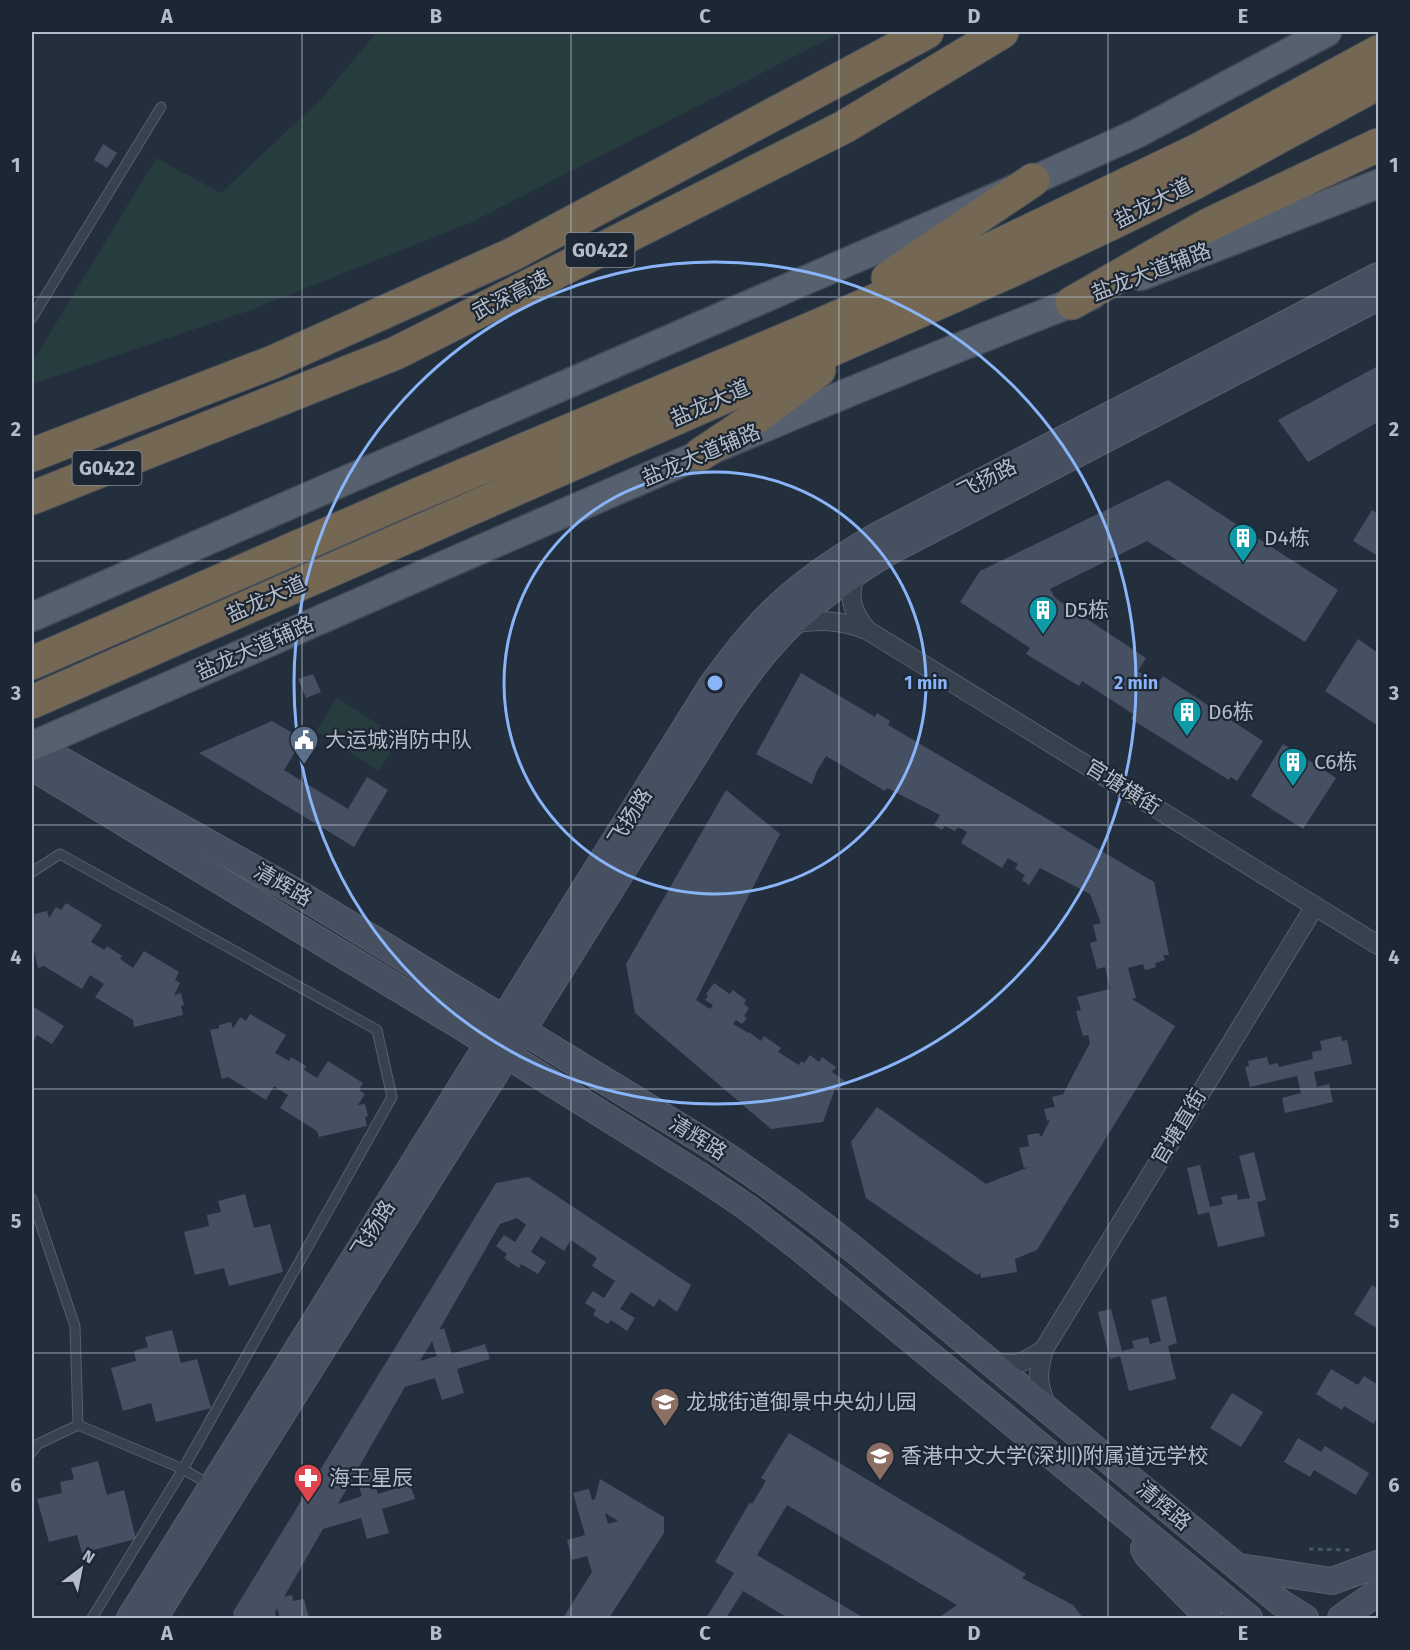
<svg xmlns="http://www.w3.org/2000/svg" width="1410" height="1650" font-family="'Fira Sans','Noto Sans SC',sans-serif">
	<rect width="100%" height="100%" fill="#242f3e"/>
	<path fill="#263c3f" d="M377 32H842L470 223 251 310 32 384V363L156 158 221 193 321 99Z
		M337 698 400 738 379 771 316 731Z"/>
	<path fill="#455162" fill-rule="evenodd" d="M103 144 117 153 107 168 94 160Z
		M1378 366V422L1308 462 1278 420Z
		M1168 480 1338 590 1305 642 1147 541 1050 589 1055 598 1146 658 1138 671 1157 684 1163 676 1263 741 1237 781 1231 777 1229 780 1131 719 1133 714 1082 681 1079 686 1026 654 1030 648 960 602 980 571Z
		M1372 510 1378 514V556L1353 541Z
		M1358 639 1378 653V722L1377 725 1325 691Z
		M801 673 875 717 877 713 890 721 888 725 1154 882 1169 955H1163L1165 960 1155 963 1156 967 1145 970 1143 964 1128 968 1136 998 1132 999 1175 1026 1037 1250 1015 1259 1017 1272 981 1278 980 1273 977 1275 866 1198 851 1142 877 1107 986 1184 1029 1167 1024 1168 1019 1148 1029 1146 1027 1135 1039 1133 1040 1136H1042L1050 1120 1047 1121 1044 1109 1055 1107 1052 1097 1063 1094 1090 1043 1088 1035 1083 1036 1076 1011 1081 1010 1077 997 1110 989 1105 967 1097 969 1090 943 1097 941 1093 925 1101 923 1090 894 1040 868 1029 885 1022 880 1025 875 1015 869 1018 864 1008 858 1002 868 961 843 967 832 958 827 955 831 945 826 942 830 934 825 940 815 887 788 885 791 826 756 817 771 812 784 756 754Z
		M313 674 321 692 306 698 298 679Z
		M272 721 303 739 284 770 348 809 367 777 388 790 354 847 199 753Z
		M1283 744 1336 778 1303 829 1251 796Z
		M726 790 780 834 696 1000 710 1009 713 1005 705 1000 708 996 706 994 714 983 730 994 733 990 746 1000 744 1004 749 1008 744 1016 747 1018 742 1024 736 1020 733 1024 748 1033 749 1032 761 1041 764 1036 781 1048 778 1052 799 1065 801 1061 804 1063 810 1055 819 1062 822 1057 836 1067 832 1072 845 1081 838 1091 835 1089 823 1122 771 1129 635 1013 626 964Z
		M66 903 102 925 91 942 104 950 107 946 122 956 120 959 133 968 144 951 179 972 175 980 180 983 174 995 181 993 184 1005 181 1006 183 1015 134 1027 133 1020 95 997 104 984 90 975 82 989 44 966 38 968 32 941V918L35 917 34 914 47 911 49 918 56 907 61 910Z
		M32 1006 64 1026 52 1044 37 1035 32 1045Z
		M250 1014 286 1035 275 1053 289 1061 291 1057 306 1066 304 1070 317 1078 328 1061 363 1083 359 1090 365 1094 358 1105 365 1104 368 1116 365 1117 367 1126 319 1137 317 1131 280 1108 288 1095 274 1086 266 1100 228 1077 222 1079 210 1030 219 1028V1025L231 1022 233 1029 240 1017 246 1021Z
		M1341 1036 1342 1041 1347 1040 1352 1064 1314 1072 1317 1087 1329 1084 1333 1102 1285 1113 1282 1098 1301 1093 1297 1076 1250 1087 1245 1067 1249 1066 1248 1061 1267 1057 1269 1065 1278 1063 1279 1067 1313 1059 1312 1052 1322 1050 1320 1041Z
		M1254 1152 1266 1200 1257 1202 1265 1236 1218 1247 1209 1212 1198 1215 1187 1168 1200 1165 1210 1207 1223 1204 1221 1197 1237 1194 1238 1200 1250 1198 1239 1156Z
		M528 1177 691 1285 677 1312 659 1299 654 1307 631 1292 620 1309 635 1318 627 1331 611 1320 608 1324 593 1315 596 1310 585 1303 593 1291 604 1298 615 1281 592 1266 597 1258 571 1240 564 1251 541 1236 531 1252 546 1262 538 1274 521 1264 519 1268 504 1258 507 1254 496 1246 504 1235 515 1242 526 1225 517 1218 500 1224 439 1330 444 1328 452 1354 485 1344 490 1359 457 1369 464 1393 442 1400 435 1378 405 1387 356 1472 370 1468 378 1494 410 1484 415 1499 382 1509 389 1533 367 1539 361 1518 323 1529 284 1597 292 1595 293 1601 304 1599 309 1618H280L277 1608 275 1613 276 1618H234L233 1612 496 1183ZM432 1341 437 1356 420 1361ZM355 1474 362 1496 338 1504 355 1475Z
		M245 1194 254 1228 270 1224 283 1272 229 1286 224 1268 195 1275 184 1232 209 1226 207 1215 221 1212 218 1201Z
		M1372 1285 1378 1289V1329L1354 1314Z
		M1166 1296 1177 1343 1168 1346 1176 1379 1129 1391 1120 1356 1110 1359 1098 1312 1111 1309 1122 1351 1134 1348 1132 1341 1148 1337 1150 1344 1161 1341 1151 1300Z
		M172 1330 181 1363 197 1359 211 1408 156 1422 151 1403 123 1411 111 1368 136 1361 134 1351 148 1347 145 1337Z
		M1331 1369 1358 1385 1364 1376 1378 1385V1415L1374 1424 1344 1406 1342 1410 1316 1394Z
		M1232 1393 1263 1412 1241 1447 1210 1428Z
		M789 1433 1026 1574 1022 1578 1073 1605 1083 1618H938L957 1605 787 1505 757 1555 864 1618H788L743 1591 726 1618H706L734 1573 715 1562 750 1502 752 1504 766 1481 761 1478Z
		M1298 1438 1321 1452 1325 1446 1369 1473 1356 1495 1314 1470 1310 1477 1284 1462Z
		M98 1461 107 1495 124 1490 136 1539 82 1553 77 1535 49 1542 37 1499 62 1493 60 1482 74 1479 71 1468Z
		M600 1479 664 1517V1533L609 1618H563L592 1572 587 1556 572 1560 567 1540 585 1535 573 1493 589 1489 592 1500 595 1499ZM605 1513 618 1521 608 1524Z"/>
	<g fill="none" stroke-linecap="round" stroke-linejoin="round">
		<g stroke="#565f6c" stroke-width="11">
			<path id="lane" d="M32 318 161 107
				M32 872 60 854 377 1030 392 1097 183 1469 92 1618
				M32 1199 75 1326 78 1425 183 1469 210 1485
				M32 1452 38 1444 78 1425"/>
		</g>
		<g stroke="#565f6c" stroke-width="20">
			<path id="street" d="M856 571C848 596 850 609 867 630
				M792 624C820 619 839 620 867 630L1378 945
				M990 1362C1017 1366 1021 1365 1044 1349
				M1047 1407C1037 1383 1037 1374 1044 1349L1315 906"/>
		</g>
		<g stroke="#565f6c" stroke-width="28">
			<path id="secondary" d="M32 744 301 895 705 1142C758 1176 808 1213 857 1252L1281 1603 1305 1618
				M32 767 459 1025 699 1175 748 1208 801 1249 1249 1618
				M1144 1549 1148 1556 1209 1618
				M1239 1567 1332 1581 1378 1564
				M130 1618 712 685C725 668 737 650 752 634 787 592 832 562 879 535L1378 276
				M154 1618 726 705C741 684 755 662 773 643 805 606 847 577 888 552L1378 297
				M1341 1618 1378 1592"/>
		</g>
		<g stroke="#414a57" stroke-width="31">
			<path id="primary" d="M1141 276 1378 184
				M32 617 992 199 1138 133 1327 32
				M32 746C384 593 734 433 1092 295"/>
		</g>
		<g stroke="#434c59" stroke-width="35">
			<path id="highway" d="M888 278 1033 180
				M1072 303 1208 225 1378 145
				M701 454 752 420 819 370
				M32 455 273 362 511 255 927 32
				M32 498 396 353 844 127 1002 32
				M32 663 412 497 820 325 991 249 1198 150 1378 52
				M32 702 1006 273 1108 225 1194 183 1378 83"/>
		</g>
		<path stroke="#44595c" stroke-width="3" stroke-dasharray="4.5 4.5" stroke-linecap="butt" d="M1309 1549 1353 1550"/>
		<use href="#lane" stroke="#38414e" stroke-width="9"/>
		<use href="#street" stroke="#38414e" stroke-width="18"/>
		<use href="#secondary" stroke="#465061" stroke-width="26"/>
		<use href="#primary" stroke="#56606e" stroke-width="28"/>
		<use href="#highway" stroke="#746855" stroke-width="33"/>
	</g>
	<path fill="none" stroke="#b4bcc9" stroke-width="1.5" stroke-opacity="0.55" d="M302 32V1618M571 32V1618M839 32V1618M1108 32V1618M32 297H1378M32 561H1378M32 825H1378M32 1089H1378M32 1353H1378"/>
	<g fill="none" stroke="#8ab4f8" stroke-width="3">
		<circle cx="715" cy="683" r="211"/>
		<circle cx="715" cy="683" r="421"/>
	</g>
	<defs>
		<g id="building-pin" transform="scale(1.5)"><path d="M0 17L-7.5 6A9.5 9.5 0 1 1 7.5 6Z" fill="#0f9aa8" stroke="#1d2633"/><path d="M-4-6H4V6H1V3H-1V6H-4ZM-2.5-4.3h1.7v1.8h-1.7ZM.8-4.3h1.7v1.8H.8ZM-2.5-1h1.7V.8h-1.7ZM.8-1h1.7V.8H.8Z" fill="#fff"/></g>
		<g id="civic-pin" transform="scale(1.5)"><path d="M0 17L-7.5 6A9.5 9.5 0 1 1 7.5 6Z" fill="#5c6f8a" stroke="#1d2633"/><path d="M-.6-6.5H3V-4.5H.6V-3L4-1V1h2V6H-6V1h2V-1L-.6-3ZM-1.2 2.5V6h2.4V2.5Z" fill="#fff"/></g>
		<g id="school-pin" transform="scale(1.5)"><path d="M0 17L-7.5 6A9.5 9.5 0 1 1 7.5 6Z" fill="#8d6e63" stroke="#1d2633"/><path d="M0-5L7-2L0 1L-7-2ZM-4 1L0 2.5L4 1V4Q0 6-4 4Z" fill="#fff"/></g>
		<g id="pharmacy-pin" transform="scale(1.5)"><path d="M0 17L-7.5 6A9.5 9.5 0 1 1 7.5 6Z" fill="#e0444e" stroke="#1d2633"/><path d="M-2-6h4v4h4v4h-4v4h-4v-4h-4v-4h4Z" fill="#fff"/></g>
	</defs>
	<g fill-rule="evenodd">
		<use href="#building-pin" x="1243" y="538"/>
		<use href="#building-pin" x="1043" y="610"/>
		<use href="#building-pin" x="1187" y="712"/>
		<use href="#civic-pin" x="304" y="740"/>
		<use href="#building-pin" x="1293" y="762"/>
		<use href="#school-pin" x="665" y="1402"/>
		<use href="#school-pin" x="880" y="1456"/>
		<use href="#pharmacy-pin" x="308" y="1478"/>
	</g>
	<g text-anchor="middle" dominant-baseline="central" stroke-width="4.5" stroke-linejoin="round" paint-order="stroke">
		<g fill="#1d2633" stroke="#878f9c" stroke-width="1.5">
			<rect x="565.5" y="233" width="69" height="34" rx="4.5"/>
			<rect x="72.5" y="451" width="69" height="34" rx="4.5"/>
		</g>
		<g font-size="20" font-weight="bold" fill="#b4bcc9">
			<text x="600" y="250">G0422</text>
			<text x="107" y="468">G0422</text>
		</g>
		<g font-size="21" fill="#b4bcc9" stroke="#1d2633">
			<text transform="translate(1153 203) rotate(-27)">盐龙大道</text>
			<text transform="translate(1151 272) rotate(-21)">盐龙大道辅路</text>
			<text transform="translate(511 295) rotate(-27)">武深高速</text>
			<text transform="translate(710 403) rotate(-24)">盐龙大道</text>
			<text transform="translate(701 455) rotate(-23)">盐龙大道辅路</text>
			<text transform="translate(987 479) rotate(-27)">飞扬路</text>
			<text transform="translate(266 599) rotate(-24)">盐龙大道</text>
			<text transform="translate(255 648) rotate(-24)">盐龙大道辅路</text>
			<text transform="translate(1123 787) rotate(32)">官塘横街</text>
			<text transform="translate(630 817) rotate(-58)">飞扬路</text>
			<text transform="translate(283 885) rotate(30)">清辉路</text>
			<text transform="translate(1179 1127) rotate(-59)">官塘直街</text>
			<text transform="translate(698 1138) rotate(32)">清辉路</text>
			<text transform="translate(373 1229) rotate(-58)">飞扬路</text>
			<text transform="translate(1164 1506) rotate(40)">清辉路</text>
		</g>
		<g font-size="21" fill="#b4bcc9" stroke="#1d2633" text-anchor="start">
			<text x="1264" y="538">D4栋</text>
			<text x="1064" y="610">D5栋</text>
			<text x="1208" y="712">D6栋</text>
			<text x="325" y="740">大运城消防中队</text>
			<text x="1314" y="762">C6栋</text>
			<text x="686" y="1402">龙城街道御景中央幼儿园</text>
			<text x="901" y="1456">香港中文大学(深圳)附属道远学校</text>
			<text x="329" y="1478">海王星辰</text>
		</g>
	</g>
	<circle cx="715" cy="683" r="9" fill="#8ab4f8" stroke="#1d2633" stroke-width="3"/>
	<g font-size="18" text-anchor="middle" font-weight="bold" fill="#8ab4f8" stroke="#1d2633" stroke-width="4.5" stroke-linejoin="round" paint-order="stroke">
		<text x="926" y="689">1 min</text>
		<text x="1136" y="689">2 min</text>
	</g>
	<rect width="1410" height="1650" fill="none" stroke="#1d2633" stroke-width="66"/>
	<g transform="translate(81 1569) rotate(32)" stroke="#1d2633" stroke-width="4.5" paint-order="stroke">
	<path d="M0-4.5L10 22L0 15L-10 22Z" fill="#b4bcc9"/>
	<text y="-9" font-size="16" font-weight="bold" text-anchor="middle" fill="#b4bcc9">N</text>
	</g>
	<rect x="33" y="33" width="1344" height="1584" fill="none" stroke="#b4bcc9" stroke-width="2"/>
	<g font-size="20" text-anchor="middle" font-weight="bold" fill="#b4bcc9">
		<text x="167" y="23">A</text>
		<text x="436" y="23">B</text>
		<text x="705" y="23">C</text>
		<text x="974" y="23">D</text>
		<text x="1243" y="23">E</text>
		<text x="16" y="172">1</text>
		<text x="1394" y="172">1</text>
		<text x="16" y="436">2</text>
		<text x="1394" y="436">2</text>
		<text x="16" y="700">3</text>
		<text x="1394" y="700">3</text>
		<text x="16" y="964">4</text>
		<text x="1394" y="964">4</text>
		<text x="16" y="1228">5</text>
		<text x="1394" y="1228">5</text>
		<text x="16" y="1492">6</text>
		<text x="1394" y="1492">6</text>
		<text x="167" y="1640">A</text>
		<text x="436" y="1640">B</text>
		<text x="705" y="1640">C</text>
		<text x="974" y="1640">D</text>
		<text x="1243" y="1640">E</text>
	</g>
</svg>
